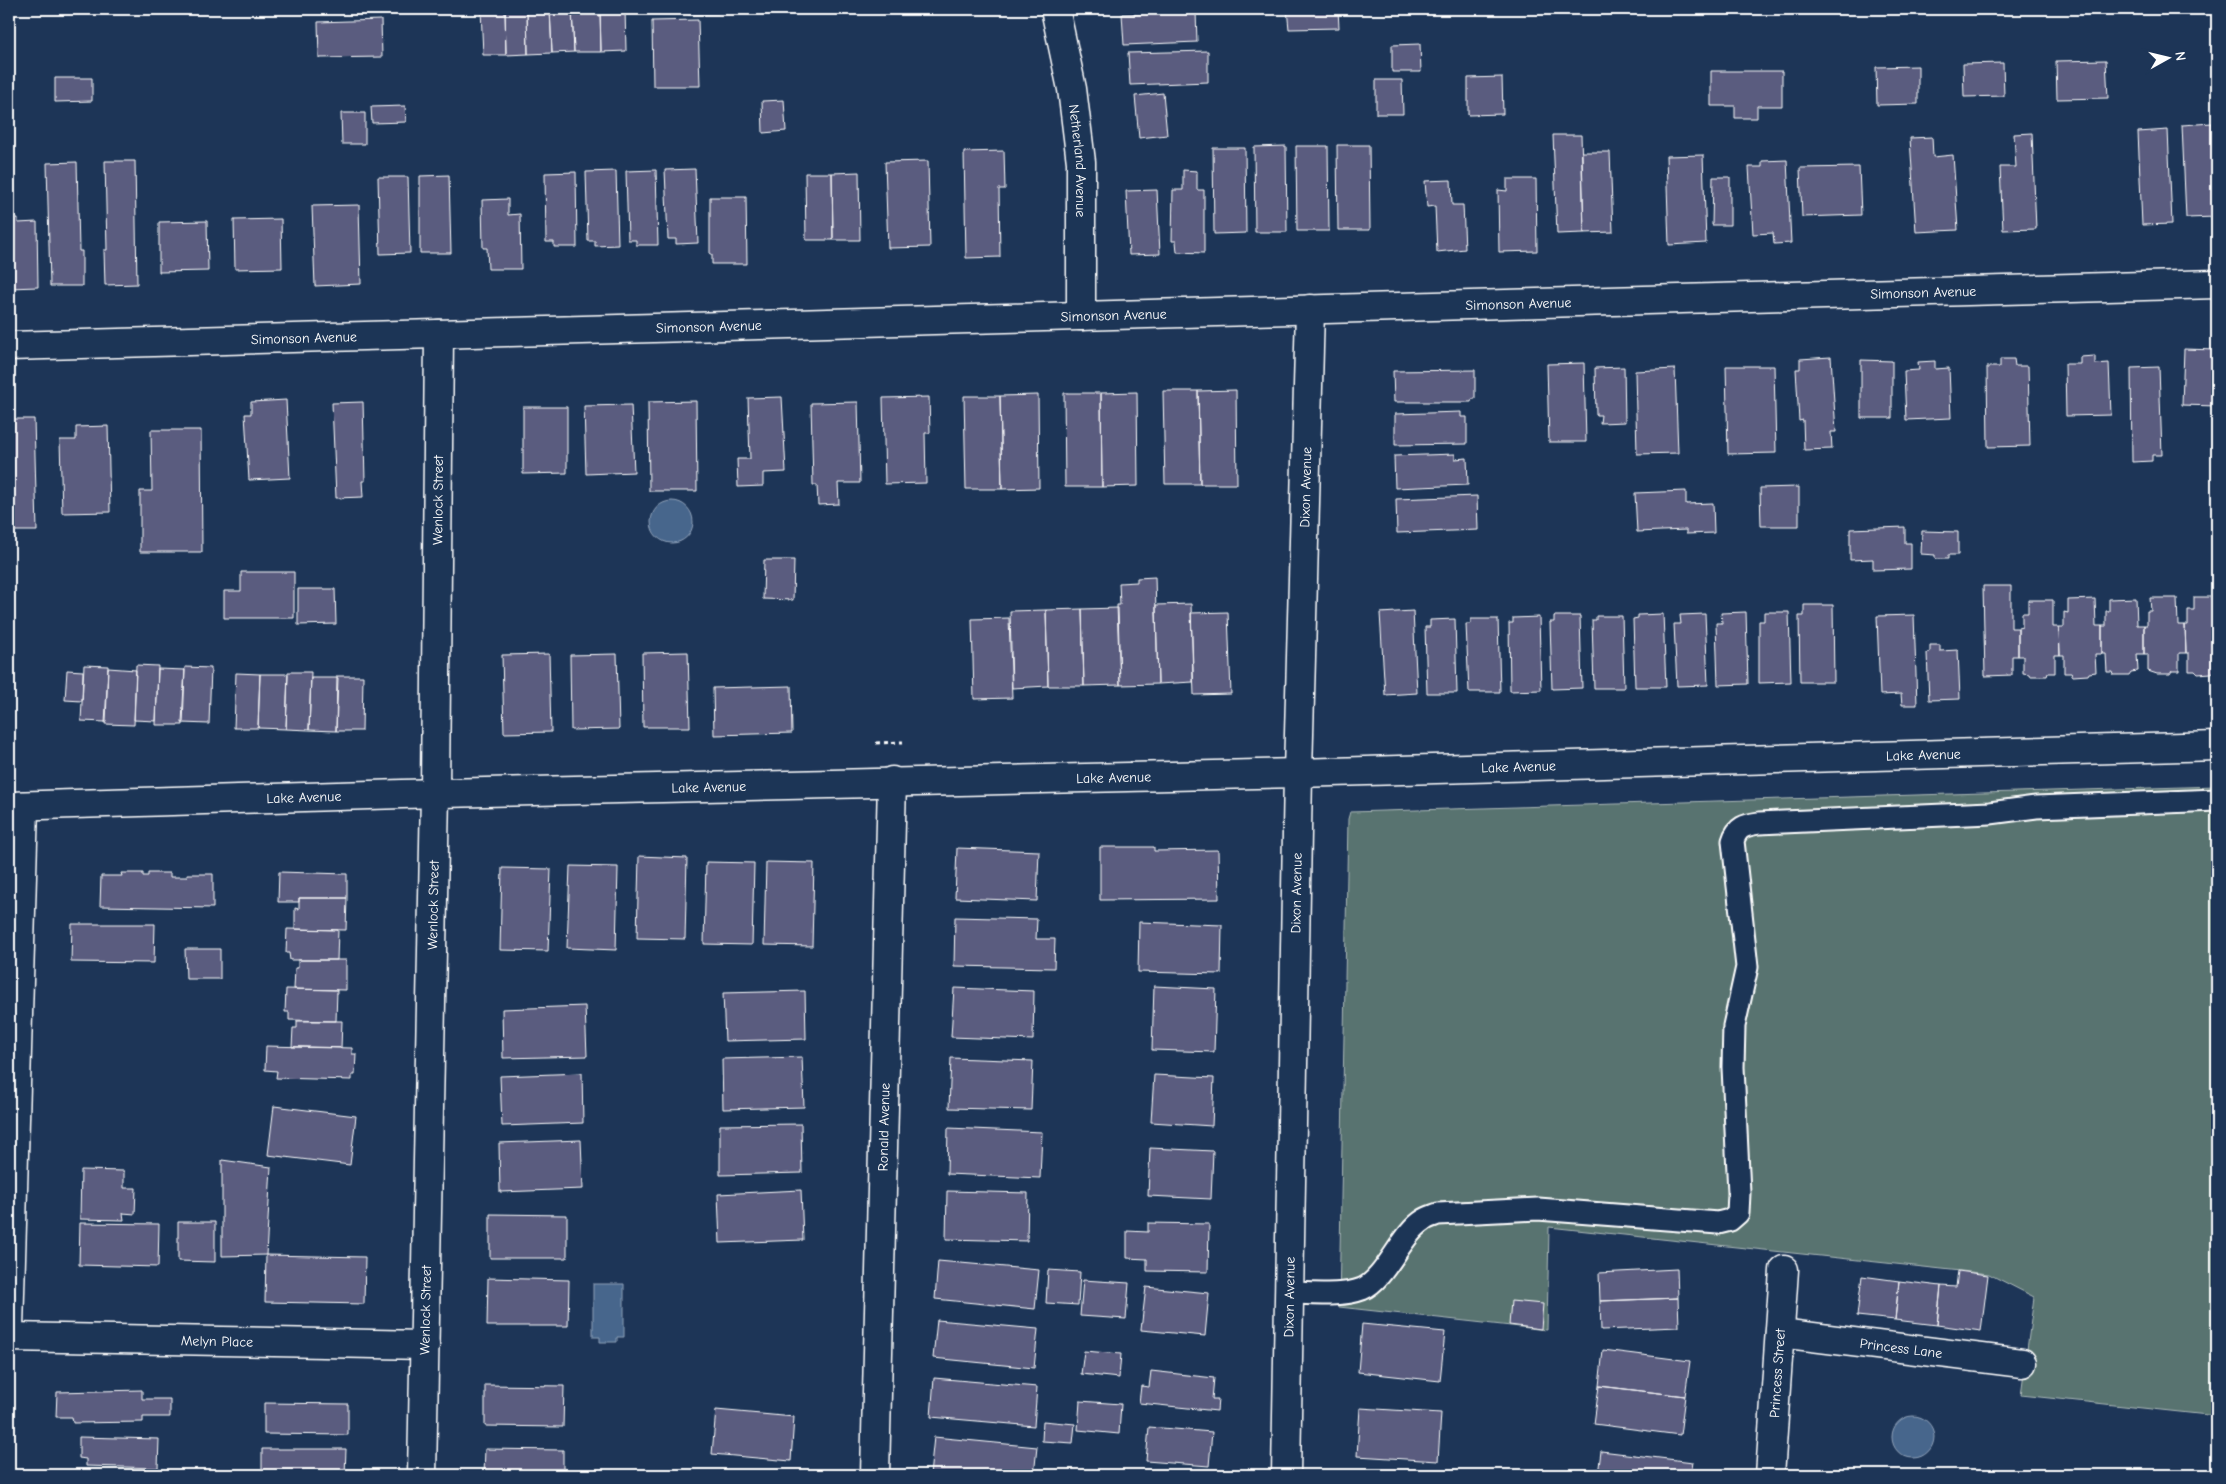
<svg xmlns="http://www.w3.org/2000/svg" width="2226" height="1484" font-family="'Comic Neue',sans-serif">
	<rect width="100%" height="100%" fill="#1d3557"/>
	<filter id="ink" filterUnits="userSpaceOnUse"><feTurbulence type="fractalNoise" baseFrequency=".02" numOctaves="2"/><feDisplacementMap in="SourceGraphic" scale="10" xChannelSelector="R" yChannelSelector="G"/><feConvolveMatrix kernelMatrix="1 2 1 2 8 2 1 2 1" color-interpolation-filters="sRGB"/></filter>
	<g filter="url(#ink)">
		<path fill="#587370" stroke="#acb9b8" d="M2217 786V1416L2021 1395 2034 1297 1989 1274 1549 1227 1547 1330 1339 1307 1348 819 1350 812Z"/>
		<path fill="#47668c" stroke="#91a3ba" d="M688 9H717L718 14 688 15Z
			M651 522a21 21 0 1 1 42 0a21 21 0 1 1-42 0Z
			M593 1284H624V1337H617V1342H600V1337H593Z
			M1892 1437a21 21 0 1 1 42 0a21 21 0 1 1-42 0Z"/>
		<path fill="#5a5c7f" stroke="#fff" d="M481 9H505L506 55H483Z
			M505 9H527L528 54 506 55Z
			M527 9H550L552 53 528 54Z
			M550 9H572L574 52 552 53Z
			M572 9H600L601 52H574Z
			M600 9H625L626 51 601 52Z
			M1287 9H1338L1339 28 1289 29Z
			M1196 12 1197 42 1124 45 1122 14Z
			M381 20 382 57 319 58 318 22Z
			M698 20 700 86H653L652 21Z
			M1420 44 1421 72H1392V45Z
			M1208 51V82L1130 85 1128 53Z
			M2106 60 2108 98 2057 99 2056 61Z
			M2003 63 2004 96 1964 97 1963 64Z
			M1918 66V104L1877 105 1876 67Z
			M1711 71H1782V106H1757V118H1735V106H1711Z
			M1502 77 1503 114 1468 115V78Z
			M55 78H92V101L55 102Z
			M1376 80H1402L1403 114H1376Z
			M1163 93 1167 135 1139 138 1135 96Z
			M784 100 786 131 763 133 762 101Z
			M405 106 406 122 372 123 371 107Z
			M341 113H365V144H342Z
			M2212 123 2216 217 2186 218 2182 125Z
			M2168 130 2172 224 2142 225 2138 132Z
			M2032 133 2036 229 2003 230 2000 167H2016L2014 134Z
			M1553 135H1581L1584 233 1557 234Z
			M1932 137 1933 157 1953 155 1958 230 1916 232 1910 138Z
			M1337 145H1369L1370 230H1338Z
			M1286 146 1287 232H1255L1254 147Z
			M1296 146H1328L1329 231H1297Z
			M1213 148H1245L1246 233 1214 234Z
			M1004 151 1005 189H999L1000 257 966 258 964 152Z
			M1582 152H1610L1613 232 1584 233Z
			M1703 155 1706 243 1669 245 1666 156Z
			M1787 160 1791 243 1774 244 1773 233 1753 234 1749 167H1762V161Z
			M105 161H135L137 284 105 285 104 250H107Z
			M928 161 930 247 888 248 885 162Z
			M77 162 79 251H82V286H50L47 163Z
			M1859 167 1861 215 1802 217 1800 168Z
			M695 169 698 243 676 244V239H668L665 170Z
			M656 170 658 245H636V240H628L626 171Z
			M1183 170 1197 171V190H1204V253L1177 252 1176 241H1172L1173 190H1183Z
			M616 171 618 245 595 246V241H588L586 172Z
			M576 172 577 247H554V242H546L545 173Z
			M859 172 860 240H833L832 173Z
			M805 173H832L833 240H806Z
			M449 175 451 253H420V176Z
			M378 177H408L410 253 380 254Z
			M1713 177H1730V225H1712Z
			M1507 179H1536L1537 251 1499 252 1498 190 1507 191Z
			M1451 180 1452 205H1463L1465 249 1437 252 1435 206 1427 207 1425 181Z
			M1157 190 1160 254 1129 255 1126 191Z
			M710 197H746L747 264H712V254H710Z
			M508 199V215L520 214 521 269H488L487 248H483L482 200Z
			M359 205 361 284 315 286 312 206Z
			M9 218H18V223L37 222 38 287 9 288Z
			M281 219 282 268 235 269 234 220Z
			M207 221 208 271 159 272V222Z
			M2184 349 2216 350 2217 406 2182 405Z
			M2095 356V364L2109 363 2111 415 2066 416 2065 364H2080V357Z
			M1831 357 1836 432H1831L1832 449 1804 450 1803 420 1799 421 1796 369H1800V359Z
			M2000 359H2014L2015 366H2028L2030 446 1988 447 1987 367H2000Z
			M1861 360 1892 361V418H1861Z
			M1935 361V369L1949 368 1951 418 1906 420 1904 371 1919 370 1918 362Z
			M1584 363 1586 442H1549L1547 364Z
			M1726 366H1774L1776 453 1728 454Z
			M1624 367 1625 422 1600 423 1601 415H1596L1595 368Z
			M2159 367 2162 455H2152V461L2132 462 2131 368Z
			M1675 369 1678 453 1637 454 1635 371Z
			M1475 370V399H1472L1471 402H1394L1393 371Z
			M1236 390 1237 484H1200L1198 391Z
			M1163 391H1198L1200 484H1165Z
			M1137 392 1138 486 1102 487 1101 393Z
			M1064 393H1101L1102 487H1065Z
			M1038 395 1039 488 1002 489 1000 396Z
			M964 396H1000L1002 489H966Z
			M782 397 786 472 763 473V486L738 487 737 459H750L748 398Z
			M929 397 930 433H925L926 483 885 484 883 398Z
			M286 400 290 478 249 480 245 414H251V402Z
			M696 401 697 491H649L648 402Z
			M363 402 365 481H362L363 497 336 498 332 403Z
			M858 402 860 483H838L839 504 818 505 817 485H813L811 403Z
			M631 405 634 472 586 474 584 406Z
			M523 407H567V473L523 474Z
			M1461 412V417H1467V444L1395 445V414Z
			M9 419H34L37 531H9Z
			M108 426 110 512 62 513 60 440H76V427Z
			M151 430H201L202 552H140V491H152Z
			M1455 454V459L1467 458 1468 485 1395 488 1394 456Z
			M1799 487V526H1761L1760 488Z
			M1686 491V504L1713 503 1714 533 1686 534V530L1637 532 1635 493Z
			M1477 496 1478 530 1397 533 1396 499Z
			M1905 527V543H1911V569L1873 570V559L1850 560V529Z
			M1922 531 1958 532V555H1948V559H1935V555L1921 554Z
			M764 560H794L793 600 763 599Z
			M241 572H294V618H224V591H241Z
			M1155 577 1158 684 1120 685 1117 605H1120L1119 583 1137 582V578Z
			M1983 586H2011V628H2018V656H2012V675L1985 676Z
			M298 589H335L336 624 298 625Z
			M2194 597H2217V670L2211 673 2198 674 2195 671H2189V653H2186L2185 625H2188V610H2194Z
			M2136 598 2137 625H2144V654H2137L2138 671 2131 672 2129 675H2113L2112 672H2107L2106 654H2102V626H2106V611H2109V599Z
			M2150 598H2177L2178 625H2185L2186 653H2179V671H2172L2170 674H2157L2148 671V654H2144V625H2147V611H2151Z
			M2095 599 2096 626H2102V654H2095L2096 672 2089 673 2088 675 2073 676 2071 673H2064V655H2060L2059 627H2064V612L2068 613V600Z
			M2028 600H2053V627H2059L2060 655H2055V673H2048L2047 676H2030L2029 674 2023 673V656H2018V628L2022 627V613H2028Z
			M1191 604 1193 682 1158 684 1156 605Z
			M1804 605H1833L1834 682H1800L1799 616H1804Z
			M1118 608 1120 685 1084 686 1082 609Z
			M1082 609 1084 686H1048L1046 610Z
			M1046 610 1048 686 1012 688 1010 611Z
			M1413 611 1417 693 1385 695 1380 613Z
			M1228 612 1231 694 1194 695 1191 613Z
			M1746 612 1748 684 1718 685 1716 623H1722L1721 613Z
			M1764 612H1789L1791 682 1759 683V621H1764Z
			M1663 614 1666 687H1635L1633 619 1638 618V615Z
			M1705 614 1708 685 1677 686 1674 624H1681L1680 615Z
			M1914 615 1917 705H1902L1901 694 1880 695 1877 616Z
			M1554 616H1580L1582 688 1552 689 1550 622H1554Z
			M1596 616H1622L1624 688H1594L1592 620H1596Z
			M1539 617 1541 690 1510 691 1509 623H1513V618Z
			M1009 618 1012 698 974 699 972 619Z
			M1455 619 1457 693H1427L1425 627H1430V620Z
			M1471 619H1498L1500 692H1469L1466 624H1471Z
			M1930 645H1940V651L1958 650 1960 699 1929 700 1927 653 1930 652Z
			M688 652 690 727H643L642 653Z
			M549 654 551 732 504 733 502 655Z
			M617 654 619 729 571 730 570 655Z
			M84 665 108 666 106 722 81 721Z
			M136 665 158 666 156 721 134 720Z
			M185 667 211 668 209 724 182 723Z
			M108 668 136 670 134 725 105 724Z
			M158 669 185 670 183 725H156Z
			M67 670 83 671 82 701 65 700Z
			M288 672H311L309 730 286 729Z
			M236 673 260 674 258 728H234Z
			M260 674H288L286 729 258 728Z
			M337 676H363L362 731H336Z
			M311 678H338L336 731 309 730Z
			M791 686 792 733 714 735 713 688Z
			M1100 847H1154V851L1218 850 1219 899 1100 900Z
			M957 848 1039 851 1037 901 955 898Z
			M639 856 687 858 685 939 637 938Z
			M706 862 754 863 752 945 704 944Z
			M766 862 814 863 812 946 764 945Z
			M570 866 618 867 616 950 567 948Z
			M502 868 551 869 548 951 500 950Z
			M279 872 347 874V898H299V902H278Z
			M121 873H143V876H148V873H170V877H187V874H213V908L100 906 101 876H122Z
			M299 898H347L346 930 295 929V908L299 909Z
			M955 917 1037 919 1036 939H1055L1054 968 954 966Z
			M1139 922 1222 925 1221 974 1138 972Z
			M72 924H155L154 963 71 962Z
			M287 929 338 930 337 960H290L289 953H286Z
			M185 949H220V979H186Z
			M298 960H346V990L294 989 295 968H298Z
			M1154 986 1216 989 1214 1052 1152 1050Z
			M954 988 1034 991 1033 1040 951 1037Z
			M286 989 337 990 336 1021 289 1020V1012H285Z
			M805 991 806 1039 725 1041 723 993Z
			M585 1006 587 1056 503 1058 502 1009Z
			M297 1021H342L341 1048 292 1047 293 1028H297Z
			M266 1046 352 1048V1054H356L355 1075H352V1080L276 1078 277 1071 265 1070Z
			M802 1057 804 1107 723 1109 722 1059Z
			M951 1058 1033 1061 1031 1110 949 1108Z
			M582 1073 583 1123 502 1126 500 1076Z
			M1154 1075 1214 1078 1212 1126 1151 1122Z
			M274 1106 356 1116 350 1165 268 1155Z
			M801 1124 802 1173 720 1175V1125Z
			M948 1128 1042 1132 1040 1178 947 1174Z
			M581 1140 583 1189 500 1192 499 1143Z
			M1150 1148 1213 1151 1211 1199 1148 1196Z
			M222 1160 271 1167 266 1255 222 1256Z
			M81 1170 124 1171V1188H136L135 1214 123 1213 124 1220 80 1219Z
			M801 1190 803 1240 720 1243 718 1194Z
			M947 1191 1028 1193 1027 1241 946 1239Z
			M490 1214 567 1215V1258H490Z
			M178 1222H215V1262L178 1261Z
			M80 1223 159 1224 158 1267 79 1265Z
			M1148 1223 1209 1224 1208 1272 1147 1271V1259L1127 1258V1231L1148 1232Z
			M266 1255 365 1257 364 1304 265 1302Z
			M938 1261 1039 1270 1035 1309 935 1299Z
			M1677 1269 1678 1298 1600 1301 1599 1273Z
			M1048 1270 1080 1272 1078 1305 1046 1303Z
			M1958 1271 1988 1275 1981 1331 1937 1325 1941 1286 1956 1287Z
			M1862 1276 1899 1281 1895 1320 1857 1316Z
			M488 1278 569 1280 568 1326H487Z
			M1083 1280 1129 1283 1126 1319 1080 1316Z
			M1899 1281 1941 1286 1937 1325 1895 1320Z
			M1146 1287 1209 1293 1205 1336 1141 1330Z
			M1678 1298 1679 1327 1601 1330 1600 1301Z
			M1511 1301 1543 1304 1541 1329 1509 1325Z
			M937 1320 1038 1329 1034 1368 933 1358Z
			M1362 1324 1445 1332 1440 1381 1358 1372Z
			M1603 1350 1690 1361 1685 1396 1599 1386Z
			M1084 1351 1121 1354 1119 1378 1081 1374Z
			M1151 1371 1214 1378 1212 1399H1218L1217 1411 1139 1403 1141 1386 1149 1387Z
			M934 1378 1037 1387 1034 1426 931 1417Z
			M485 1385 564 1386 563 1427 485 1426Z
			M1599 1386 1685 1396 1680 1435 1594 1424Z
			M142 1390V1399H170V1417H143V1422L73 1423 72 1417H56L57 1392Z
			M1080 1401 1121 1404 1119 1434 1078 1430Z
			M264 1403 348 1404V1435L264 1434Z
			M1360 1408 1441 1413 1438 1461 1357 1456Z
			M716 1410 794 1417 791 1461 712 1454Z
			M1043 1421 1075 1424 1073 1443 1042 1441Z
			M1149 1427 1212 1432 1209 1466 1146 1461Z
			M79 1437 159 1439 158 1468 86 1466V1459L79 1458Z
			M934 1437 1037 1447 1034 1475H930Z
			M262 1449H346L345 1475H262Z
			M485 1449 563 1450V1475H484Z
			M1601 1451 1693 1462 1691 1475H1598Z
			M1822 1469 1863 1474V1475H1821Z"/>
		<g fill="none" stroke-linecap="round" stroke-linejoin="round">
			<g stroke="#fff" stroke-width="25">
				<path id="service" d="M1289 1293C1312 1293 1341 1297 1362 1289 1386 1279 1401 1234 1424 1220 1428 1217 1433 1216 1438 1214L1538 1209 1718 1223 1730 1220 1738 1213 1739 1193 1733 1067 1734 1026 1747 967 1733 841C1737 827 1745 825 1759 823L1990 813 2036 807 2217 800"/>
			</g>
			<g stroke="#fff" stroke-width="31">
				<g id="minor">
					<path id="s1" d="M1055 9 1072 89 1081 162V316"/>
					<path id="s2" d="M9 346 2217 284"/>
					<path id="s3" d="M9 806 402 794 1298 773 2217 746"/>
					<path d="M9 1328 24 806"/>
					<path id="s4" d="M1780 1333 2022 1363"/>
					<path id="s5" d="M9 1337 425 1345"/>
					<path id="s6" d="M422 1475 435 793 439 334"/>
					<path id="s7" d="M875 1475 892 781"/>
					<path id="s8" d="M1286 1475 1298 773 1310 309"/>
					<path id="s9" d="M1770 1475 1784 1270"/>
				</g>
			</g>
			<path stroke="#fff" stroke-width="3" stroke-dasharray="4 4" stroke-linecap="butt" d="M876 743 903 742"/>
			<use href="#service" stroke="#1d3557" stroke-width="21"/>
			<use href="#minor" stroke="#1d3557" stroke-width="28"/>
		</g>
	</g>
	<g text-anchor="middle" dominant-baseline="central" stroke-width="4.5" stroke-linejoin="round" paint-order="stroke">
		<g font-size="14" fill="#fff" stroke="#1d3557">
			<text stroke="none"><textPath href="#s1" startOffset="154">Netherland Avenue</textPath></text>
			<text stroke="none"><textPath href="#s2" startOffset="1915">Simonson Avenue</textPath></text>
			<text stroke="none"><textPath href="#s2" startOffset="1510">Simonson Avenue</textPath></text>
			<text stroke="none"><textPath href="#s2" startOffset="1105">Simonson Avenue</textPath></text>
			<text stroke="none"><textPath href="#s2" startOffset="700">Simonson Avenue</textPath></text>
			<text stroke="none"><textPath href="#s2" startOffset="295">Simonson Avenue</textPath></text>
			<text stroke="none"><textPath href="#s8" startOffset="988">Dixon Avenue</textPath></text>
			<text stroke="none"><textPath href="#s6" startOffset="975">Wenlock Street</textPath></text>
			<text stroke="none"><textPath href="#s3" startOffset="1915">Lake Avenue</textPath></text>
			<text stroke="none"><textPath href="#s3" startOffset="1510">Lake Avenue</textPath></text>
			<text stroke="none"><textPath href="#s3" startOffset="1105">Lake Avenue</textPath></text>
			<text stroke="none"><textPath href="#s3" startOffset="700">Lake Avenue</textPath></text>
			<text stroke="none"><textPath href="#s3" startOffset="295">Lake Avenue</textPath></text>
			<text stroke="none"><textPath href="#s8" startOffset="582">Dixon Avenue</textPath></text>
			<text stroke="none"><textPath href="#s6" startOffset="570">Wenlock Street</textPath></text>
			<text stroke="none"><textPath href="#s7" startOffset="348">Ronald Avenue</textPath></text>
			<text stroke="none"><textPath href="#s8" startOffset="178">Dixon Avenue</textPath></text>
			<text stroke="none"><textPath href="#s6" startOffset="165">Wenlock Street</textPath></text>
			<text stroke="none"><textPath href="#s5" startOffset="208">Melyn Place</textPath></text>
			<text stroke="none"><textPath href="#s4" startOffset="122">Princess Lane</textPath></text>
			<text stroke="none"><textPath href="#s9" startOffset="102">Princess Street</textPath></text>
		</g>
	</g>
	<rect width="2226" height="1484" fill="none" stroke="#1d3557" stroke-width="30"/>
	<rect x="15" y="15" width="2196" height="1454" fill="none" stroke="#fff" stroke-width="2" filter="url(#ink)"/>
	<g transform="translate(2168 58) rotate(82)" stroke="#1d3557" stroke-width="4" paint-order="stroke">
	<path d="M0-4L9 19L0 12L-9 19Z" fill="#ffffff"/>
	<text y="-8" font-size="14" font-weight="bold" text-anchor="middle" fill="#ffffff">N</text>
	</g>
</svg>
